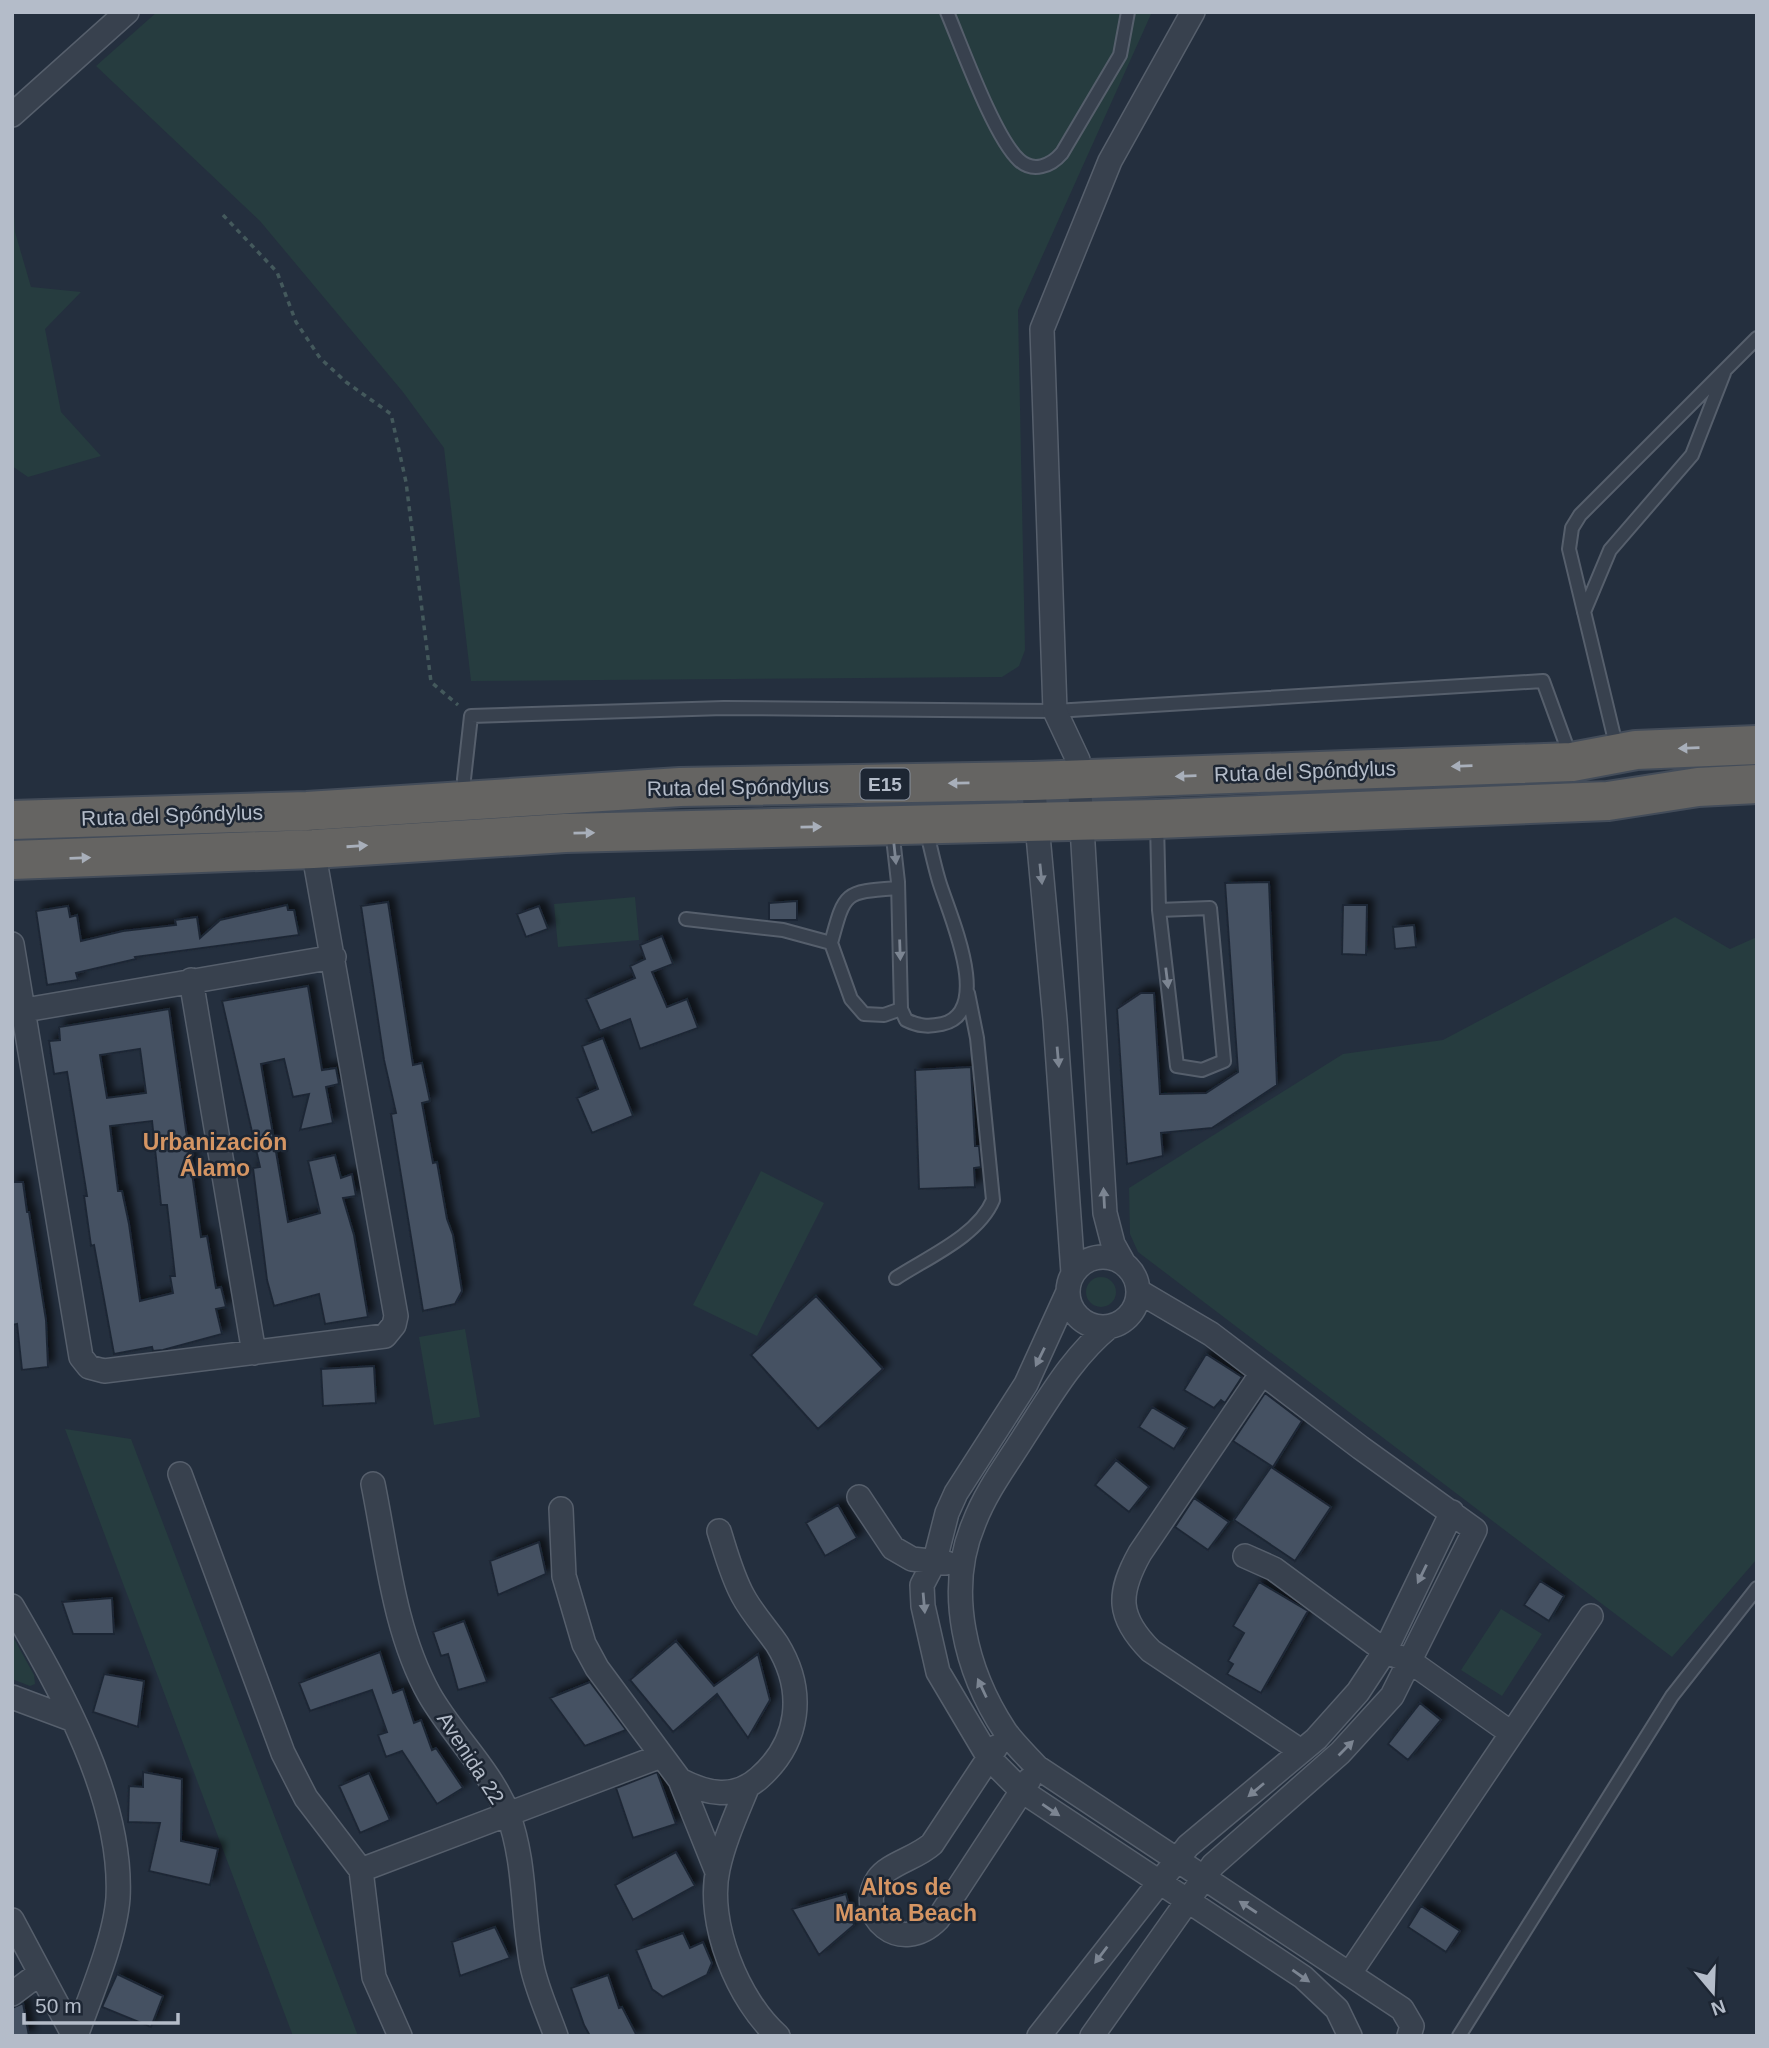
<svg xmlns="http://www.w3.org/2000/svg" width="1769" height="2048" font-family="Arial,sans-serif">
	<defs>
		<filter id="shadow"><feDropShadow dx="6" dy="-6" stdDeviation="3.5" flood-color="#0009"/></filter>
	</defs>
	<rect width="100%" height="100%" fill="#242f3e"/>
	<path fill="#263c3f" d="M157 12H1152L1018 310 1025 650 1019 666 1002 677 471 681 444 448 403 392 260 221 96 66Z
		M12 174 15 232 31 287 81 292 45 329 61 412 101 456 28 477 12 466Z
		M635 897 639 940 558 947 554 904Z
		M1675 917 1730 949 1757 937V1559L1672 1657 1138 1252 1130 1234 1129 1188 1343 1054 1443 1040Z
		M761 1171 824 1203 757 1336 693 1305Z
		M1086 1292a15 15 0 1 1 30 0a15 15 0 1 1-30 0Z
		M465 1329 480 1417 434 1425 419 1337Z
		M65 1429 131 1439 358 2036H293Z
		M1501 1609 1542 1634 1502 1696 1461 1670Z
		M12 1635 34 1675 35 1684 30 1686 12 1679Z"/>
	<path fill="#455162" stroke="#1f2835" stroke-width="2" fill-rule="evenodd" filter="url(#shadow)" d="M1269 882 1277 1085 1212 1128 1161 1133 1163 1156 1127 1164 1117 1009 1141 993H1154L1160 1094 1206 1093 1238 1072 1225 883Z
		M797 901V920H769V903Z
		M388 902 413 1065 422 1063 430 1101 422 1103 433 1163 437 1162 447 1219 453 1235 462 1291 455 1304 423 1311 391 1114 396 1113 384 1060 361 906Z
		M287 905 288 910H294L299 935 135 957 136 959 76 973 78 980 47 985 36 911 68 906 70 917 77 915 81 941 123 931 176 925 175 920 197 917 200 938 220 920Z
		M1343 905H1367L1366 955 1342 954Z
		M539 906 548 929 526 937 517 914Z
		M1414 925 1416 947 1395 949 1393 927Z
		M662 936 673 964 652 972 667 1007 687 999 698 1028 640 1049 630 1019 600 1031 586 999 635 978 630 966 645 959 640 945Z
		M308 986 322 1070 336 1068 339 1084 326 1087 333 1123 300 1130 309 1094 293 1097 284 1059 261 1064 288 1222 320 1213 308 1161 335 1155 341 1178 352 1174 356 1196 343 1198 354 1235 368 1317 325 1324 319 1294 274 1306 267 1280 253 1168 260 1167 222 1001Z
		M169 1009 201 1237 207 1236 216 1288 221 1287 226 1307 216 1309 222 1334 163 1350 153 1351 152 1347 114 1354 94 1245 91 1246 84 1196H87L67 1072 54 1074 49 1041 60 1040 59 1027ZM140 1049 146 1093 107 1098 100 1055ZM152 1121 161 1205H167L175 1276H170L173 1293 140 1301 129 1224 122 1191H118L110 1126Z
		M603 1038 633 1116 592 1133 577 1098 598 1089 582 1046Z
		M971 1067 975 1146H979L981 1167 974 1168 975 1187 919 1189 915 1070Z
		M12 1182H23L27 1212H29L46 1320 48 1367 22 1370 17 1324 12 1325Z
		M816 1296 883 1369 818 1429 751 1355Z
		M1206 1354 1242 1377 1225 1403 1221 1400 1214 1408 1184 1390Z
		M374 1366 376 1403 323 1406 321 1369Z
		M1265 1393 1302 1421 1273 1467 1233 1441Z
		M1152 1407 1187 1428 1174 1449 1139 1427Z
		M1116 1460 1149 1487 1129 1512 1095 1485Z
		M1271 1467 1331 1507 1295 1561 1234 1520Z
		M1194 1498 1229 1522 1208 1550 1175 1527Z
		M838 1505 857 1538 825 1556 806 1523Z
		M539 1542 546 1574 498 1595 490 1561Z
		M1540 1581 1564 1596 1549 1621 1524 1605Z
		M1259 1582 1308 1611 1261 1693 1227 1674 1233 1664 1228 1661 1244 1633 1233 1626Z
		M112 1598 114 1634H73L62 1602Z
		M464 1621 487 1682 458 1690 448 1654 441 1656 433 1632Z
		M676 1641 714 1686 758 1654 770 1700 748 1738 717 1694 673 1732 630 1680Z
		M380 1652 393 1693 403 1689 414 1723 421 1720 432 1750 436 1748 463 1788 437 1804 402 1751 386 1757 378 1735 387 1732 372 1690 310 1711 299 1683Z
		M104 1674 144 1681 138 1727 93 1712Z
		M590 1682 626 1730 585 1746 550 1698Z
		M1420 1703 1441 1720 1408 1760 1388 1744Z
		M143 1772 182 1779 181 1841 218 1849 210 1885 149 1871 160 1823 128 1822 129 1786 143 1787Z
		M657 1772 676 1824 633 1838 616 1788Z
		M369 1773 390 1820 360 1833 339 1786Z
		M676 1852 695 1886 633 1920 615 1885Z
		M846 1894 854 1925 819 1955 792 1909Z
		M1421 1906 1460 1931 1446 1952 1408 1927Z
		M495 1927 510 1958 460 1976 452 1942Z
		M683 1933 690 1948 703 1942 712 1963 707 1975 663 1997 652 1989 636 1950Z
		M117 1974 163 1996 151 2027 102 2007Z
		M608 1975 619 2008 622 2007 637 2036H590L584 2025 571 1988Z
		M23 2003 29 2036H12V2008Z"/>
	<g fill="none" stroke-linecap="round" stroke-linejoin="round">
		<g stroke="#565f6c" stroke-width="16">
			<path id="service" d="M947 12C962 47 994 137 1019 160 1033 173 1051 166 1062 153L1120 55 1128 12
				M1584 612 1610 550 1692 455 1724 373
				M1617 749 1569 549 1572 528 1580 515 1757 338
				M465 798 464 779 471 716 724 708 1055 711 1543 681 1571 758
				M1157 823 1159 910 1177 1066 1202 1070 1224 1061 1210 908 1159 910
				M892 829 898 882 901 1009 906 1020C918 1026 928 1027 942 1024 995 1012 948 912 939 881 934 864 930 846 926 828
				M686 919 783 930 831 943 851 999 864 1014 884 1015 901 1009
				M831 943C845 891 844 892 898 888
				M896 1278C928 1257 978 1236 993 1200L977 1038 968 993
				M1459 2036 1672 1696 1757 1588"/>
		</g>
		<g stroke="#565f6c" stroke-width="26">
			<path id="minor" d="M12 115 127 12
				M1033 781 1055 1020 1073 1273
				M12 944 81 1357 89 1367 104 1371 385 1336 394 1325 396 1316 311 838
				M191 980 254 1353
				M25 1010 334 957
				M1068 1292a35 35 0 1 1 70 0a35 35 0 1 1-70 0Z
				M1123 1262 1113 1244 1105 1213 1078 760 1055 711 1042 329 1110 161 1193 12
				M1067 1294 1026 1384 956 1493 947 1513 935 1560 922 1585 923 1606 938 1672 989 1758 1022 1791 1303 1977 1337 2009 1350 2036
				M1110 1326C1073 1356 1051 1395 1025 1435 1007 1464 986 1491 974 1523 945 1591 966 1672 1005 1731 1014 1744 1027 1756 1037 1767L1402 2009 1412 2026 1409 2036
				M1262 1373 1140 1553C1117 1594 1117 1617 1151 1651L1301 1751
				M180 1474 283 1753 306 1798 361 1870 374 1977 400 2036
				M373 1484C387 1553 394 1631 429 1694 452 1735 490 1769 508 1814 526 1862 522 1915 532 1966 537 1990 548 2013 556 2036
				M859 1497 893 1548 912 1559 946 1563
				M561 1509 564 1576 584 1644 597 1668 680 1780 717 1872
				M1245 1556 1274 1569 1385 1651 1411 1662 1511 1733
				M12 1606C61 1690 123 1799 118 1898 115 1939 90 1997 76 2036
				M12 1697 71 1719
				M996 1747 932 1844C917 1858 888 1864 878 1879 854 1915 900 1958 938 1919L1029 1780
				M680 1780C707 1794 734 1800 759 1778 800 1742 806 1691 777 1644 766 1628 752 1613 743 1596 732 1576 726 1553 719 1531
				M747 1788C736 1815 724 1841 718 1869 706 1922 738 2001 778 2036
				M361 1870 661 1756
				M12 1920 74 2036
				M1350 1973 1591 1616
				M12 1994 40 1973
				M1039 2036 1188 1846 1316 1739 1358 1692 1385 1651 1452 1512
				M1092 2036 1213 1865 1340 1753 1392 1696 1475 1530 1361 1448 1211 1334 1138 1291"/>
		</g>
		<g stroke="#434c59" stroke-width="42">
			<path id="trunk" d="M12 820 307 811 680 787 1033 781 1572 762 1636 750 1757 745
				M12 860 313 849 565 833 1157 819 1608 801 1698 787 1757 784"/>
		</g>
		<path stroke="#44595c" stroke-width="3.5" stroke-dasharray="5 5" stroke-linecap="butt" d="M223 215 277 272 296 322 320 358 346 382 391 414 406 482 431 682 458 705"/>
		<use href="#service" stroke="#38414e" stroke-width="12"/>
		<use href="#minor" stroke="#38414e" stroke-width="23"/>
		<use href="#trunk" stroke="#656462" stroke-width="38"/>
	</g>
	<defs><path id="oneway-solid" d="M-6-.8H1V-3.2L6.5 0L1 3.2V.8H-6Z" transform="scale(1.75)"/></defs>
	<g fill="#a8afba">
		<use href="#oneway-solid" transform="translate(1689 748) rotate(178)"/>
		<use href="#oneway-solid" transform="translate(1462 766) rotate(178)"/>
		<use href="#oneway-solid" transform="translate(1186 776) rotate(178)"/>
		<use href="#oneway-solid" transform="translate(959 783) rotate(179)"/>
		<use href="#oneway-solid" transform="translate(811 827) rotate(-1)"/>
		<use href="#oneway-solid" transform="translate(584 833) rotate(-1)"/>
		<use href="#oneway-solid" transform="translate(357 846) rotate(-4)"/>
		<use href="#oneway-solid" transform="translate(80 858) rotate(-2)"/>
	</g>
	<g fill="#7c8592">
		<use href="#oneway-solid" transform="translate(895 854) rotate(84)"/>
		<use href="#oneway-solid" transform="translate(1041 874) rotate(84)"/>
		<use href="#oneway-solid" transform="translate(900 950) rotate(88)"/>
		<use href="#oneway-solid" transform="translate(1167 978) rotate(83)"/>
		<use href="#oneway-solid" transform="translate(1058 1057) rotate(85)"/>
		<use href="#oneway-solid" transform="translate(1104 1198) rotate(-93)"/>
		<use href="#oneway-solid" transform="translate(1040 1357) rotate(116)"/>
		<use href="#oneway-solid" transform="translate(1422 1574) rotate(116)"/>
		<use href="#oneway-solid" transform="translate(924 1603) rotate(85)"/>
		<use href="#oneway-solid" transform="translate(982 1688) rotate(-115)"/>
		<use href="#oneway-solid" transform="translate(1346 1748) rotate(-45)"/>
		<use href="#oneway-solid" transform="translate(1256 1790) rotate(140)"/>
		<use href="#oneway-solid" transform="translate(1051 1810) rotate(34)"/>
		<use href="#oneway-solid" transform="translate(1248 1907) rotate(-147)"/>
		<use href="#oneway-solid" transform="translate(1101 1955) rotate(127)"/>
		<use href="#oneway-solid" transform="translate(1301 1976) rotate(35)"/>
	</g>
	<g text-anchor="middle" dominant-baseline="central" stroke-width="5" stroke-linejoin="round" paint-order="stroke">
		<rect fill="#1d2633" stroke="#878f9c" stroke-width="2" x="860.5" y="768.5" width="49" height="31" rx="5"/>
		<g font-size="19" font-weight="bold" fill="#b4bcc9">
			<text x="885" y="784">E15</text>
		</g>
		<g font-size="21" fill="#b4bcc9" stroke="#1d2633">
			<text transform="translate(1305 771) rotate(-2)">Ruta del Spóndylus</text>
			<text transform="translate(738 787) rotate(-1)">Ruta del Spóndylus</text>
			<text transform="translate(172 815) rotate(-2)">Ruta del Spóndylus</text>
			<text transform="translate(471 1758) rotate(57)">Avenida 22</text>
		</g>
		<g font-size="23" font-weight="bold" fill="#d59563" stroke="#1d2633">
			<text x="215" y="1142">Urbanización<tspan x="215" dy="26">Álamo</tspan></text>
			<text x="906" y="1887">Altos de<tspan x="906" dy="26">Manta Beach</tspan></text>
		</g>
	</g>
	<rect width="1769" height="2048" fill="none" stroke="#b4bcc9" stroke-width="28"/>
	<g transform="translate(1713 1992) rotate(161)" stroke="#1d2633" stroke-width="5" paint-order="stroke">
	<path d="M0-5L12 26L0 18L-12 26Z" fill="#b4bcc9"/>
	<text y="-10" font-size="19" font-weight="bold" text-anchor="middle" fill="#b4bcc9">N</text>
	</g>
	<path d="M24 2013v10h154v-10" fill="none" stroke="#b4bcc9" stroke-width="3.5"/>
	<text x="35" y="2013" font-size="21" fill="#b4bcc9" stroke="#1d2633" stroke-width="5" paint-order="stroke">50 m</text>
</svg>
